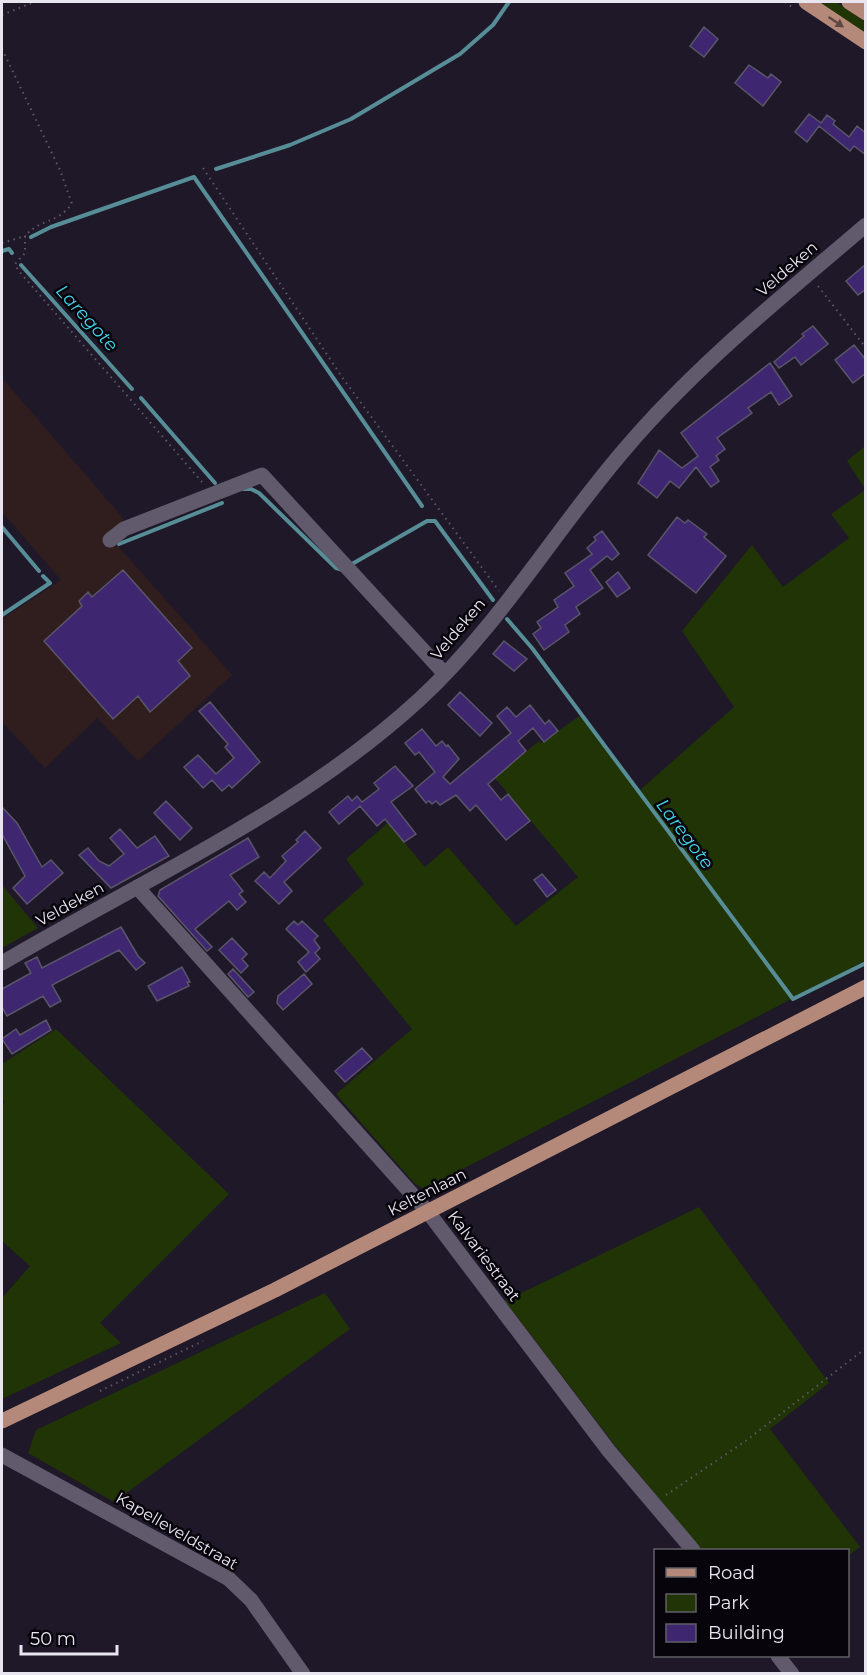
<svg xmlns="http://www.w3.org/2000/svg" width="867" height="1675" font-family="Montserrat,sans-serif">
	<rect width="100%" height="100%" fill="#1f1828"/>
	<path fill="#301d1e" d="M2 378 123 518 119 547 232 675 138 761 97 718 45 768 2 722V619L61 580 2 512Z"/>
	<path fill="#213406" d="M819 2H836L865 22V33Z
		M865 446V489L847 461Z
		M865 490V961L424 1189 415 1184 336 1094 412 1029 323 920 364 884 346 859 388 823 425 867 448 847 516 926 578 877 495 778 539 741 541 743 581 715 640 790 734 707 682 631 752 545 783 587 849 538 831 514Z
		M2 885 38 928 2 948Z
		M56 1029 229 1194 100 1323 121 1343 2 1399V1298L30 1266 2 1241V1106L5 1102 2 1099V1064Z
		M699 1207 829 1383 770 1429 860 1547 848 1556V1550H702L617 1448 505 1301Z
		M325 1293 350 1329 114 1502 28 1453 36 1430Z"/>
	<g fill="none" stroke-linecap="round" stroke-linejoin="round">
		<path stroke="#568d97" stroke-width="4" d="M216 169 290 145 351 119 460 54 493 25 509 2
			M31 237 51 227 194 177 422 506
			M2 251 9 249 12 253
			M21 265 132 389
			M141 398 215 483
			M243 489H251L259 493 336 568 343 570
			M2 527 39 571
			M119 544 222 503
			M352 564 427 521H435L493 600
			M2 615 50 583 43 576
			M507 619 532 648 793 999 866 963"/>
	</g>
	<path fill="#3f2671" stroke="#5a5669" stroke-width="1.5" d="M704 27 718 39 704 57 690 46Z
		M749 65 768 78 771 74 781 82 763 106 735 83Z
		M809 114 821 123 827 115 835 121 833 124 849 137 857 126 866 133V155L854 146 850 151 819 126 807 142 795 132Z
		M866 264V289L858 295 846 281Z
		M813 326 828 344 801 365 795 357 779 368 774 362 804 336 802 334Z
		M854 345 866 360V373L853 383 835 360Z
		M770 363 792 396 779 405 771 392 748 408 752 413 717 438 725 449 716 456 719 460 710 467 719 481 711 487 696 467 679 488 670 481 657 498 638 483 659 450 682 468 698 456 681 433Z
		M677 517 685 523 688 520 707 534 704 537 726 556 696 593 648 555Z
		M602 531 619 554 612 560 607 556 590 570 603 588 576 607 580 614 565 625 569 632 544 650 533 634 541 628 537 622 558 607 554 600 574 586 565 573 592 554 587 548 596 540 594 537Z
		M123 570 192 648 178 661 190 676 150 712 138 696 113 719 44 641 82 606 79 601 88 592 92 597Z
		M618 572 630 588 617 597 606 582Z
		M504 641 527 659 514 671 493 654Z
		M460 692 492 723 480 736 448 705Z
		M210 702 260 762 232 788 229 785 222 791 212 780 203 788 184 767 198 755 216 774 234 758 225 747 228 744 199 711Z
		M530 705 545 724 549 720 558 731 544 742 533 728 518 741 526 751 488 784 501 800 508 794 530 821 506 840 476 805 470 811 456 795 440 805 436 801 432 804 429 801 426 803 415 789 435 772 419 752 415 755 405 743 422 729 436 746 442 741 446 746 448 745 459 759 443 777 450 784 511 733 497 716 507 707 516 717Z
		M395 766 413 786 391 802 416 834 404 842 385 819 377 826 360 806 339 824 329 812 348 796 352 801 357 796 362 802 379 789 374 783Z
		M166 801 192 828 180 840 154 813Z
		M2 807 17 823 42 867 51 860 63 873 27 904 13 888 25 876 2 834Z
		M120 829 137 848 155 836 169 856 111 888 79 855 88 848 99 861 109 866 124 854 110 838Z
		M305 831 321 848 284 882 292 891 279 904 255 881 264 872 270 878 286 861 282 856 298 842 296 840Z
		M248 838 259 857 230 875 243 891 239 894 246 902 237 910 229 901 195 929 212 947 207 951 158 896 160 890Z
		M542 874 556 890 547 897 534 880Z
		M294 921 298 925 302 921 318 936 314 940 320 948 315 953 320 959 306 972 298 962 309 952 286 929Z
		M121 927 138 956 145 963 136 970 119 950 52 985 61 1001 50 1007 43 996 7 1016 2 1007V989L31 973 25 963 37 957 42 968Z
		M232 938 247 954 242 959 248 966 241 973 219 950Z
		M182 967 190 982H187L189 986 157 1001 148 986Z
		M233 969 254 992 248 997 228 974Z
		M304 974 312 984 283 1010 277 1003 278 996Z
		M46 1020 51 1030 12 1054 2 1039 16 1029 20 1035Z
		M362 1048 372 1059 345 1082 335 1071Z"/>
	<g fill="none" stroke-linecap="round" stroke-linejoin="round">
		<path stroke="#5d5766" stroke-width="2" stroke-dasharray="1.5 4.5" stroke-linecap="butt" d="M785 2 792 7
			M2 15 34 2
			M2 49 60 170 72 204C56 224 40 219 25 236
			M203 168 342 377 499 591
			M2 243 25 236V253L15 264 18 270 202 482
			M818 286 866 348
			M100 1391 203 1341
			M666 1495 747 1440 866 1348"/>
		<path stroke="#61596c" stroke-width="15" d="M110 540 124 529 262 475 444 673
			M137 887 428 1212 609 1451 693 1550
			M2 963C144 879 297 812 420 699 499 626 555 530 625 449 696 365 783 296 866 225
			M2 1455 229 1579 251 1600 303 1674
			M778 1656 792 1674"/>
		<path stroke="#b48979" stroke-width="15" d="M806 2 866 42
			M849 2 866 13
			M2 1421 275 1290 866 987"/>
	</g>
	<defs><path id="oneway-solid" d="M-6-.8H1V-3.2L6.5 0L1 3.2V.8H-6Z" transform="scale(1.5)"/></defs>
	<use fill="#5e4742" href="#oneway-solid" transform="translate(836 22) rotate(34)"/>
	<g text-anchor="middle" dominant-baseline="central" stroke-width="5" stroke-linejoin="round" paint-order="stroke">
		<g font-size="16" fill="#e9e5f0" stroke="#07050b">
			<text transform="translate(787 269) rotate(-41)">Veldeken</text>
			<text transform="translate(458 629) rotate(-50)">Veldeken</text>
			<text transform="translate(70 904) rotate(-29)">Veldeken</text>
			<text transform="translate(427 1192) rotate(-27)">Keltenlaan</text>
			<text transform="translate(484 1256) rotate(53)">Kalvariestraat</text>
			<text transform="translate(177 1531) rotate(30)">Kapelleveldstraat</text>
		</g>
		<g font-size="18" font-style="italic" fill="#42d4e8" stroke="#07050b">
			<text transform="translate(87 318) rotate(48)">Laregote</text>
			<text transform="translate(685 834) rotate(53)">Laregote</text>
		</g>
	</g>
	<rect width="867" height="1675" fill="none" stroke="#e9e5f0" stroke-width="6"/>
	<rect x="654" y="1549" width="195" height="108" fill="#07050b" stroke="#615f67" stroke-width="1.5"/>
	<rect x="666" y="1568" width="30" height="9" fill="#b48979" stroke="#615f67" stroke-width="1.5"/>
	<text x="708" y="1579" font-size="18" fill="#e9e5f0">Road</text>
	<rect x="666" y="1594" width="30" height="18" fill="#213406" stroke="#615f67" stroke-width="1.5"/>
	<text x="708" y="1609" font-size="18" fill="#e9e5f0">Park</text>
	<rect x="666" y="1624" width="30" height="18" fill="#3f2671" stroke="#615f67" stroke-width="1.5"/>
	<text x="708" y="1639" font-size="18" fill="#e9e5f0">Building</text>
	<path d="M21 1645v9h96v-9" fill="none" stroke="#e9e5f0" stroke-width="3"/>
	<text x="30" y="1645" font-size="18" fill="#e9e5f0" stroke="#07050b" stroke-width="4.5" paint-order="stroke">50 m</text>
</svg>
